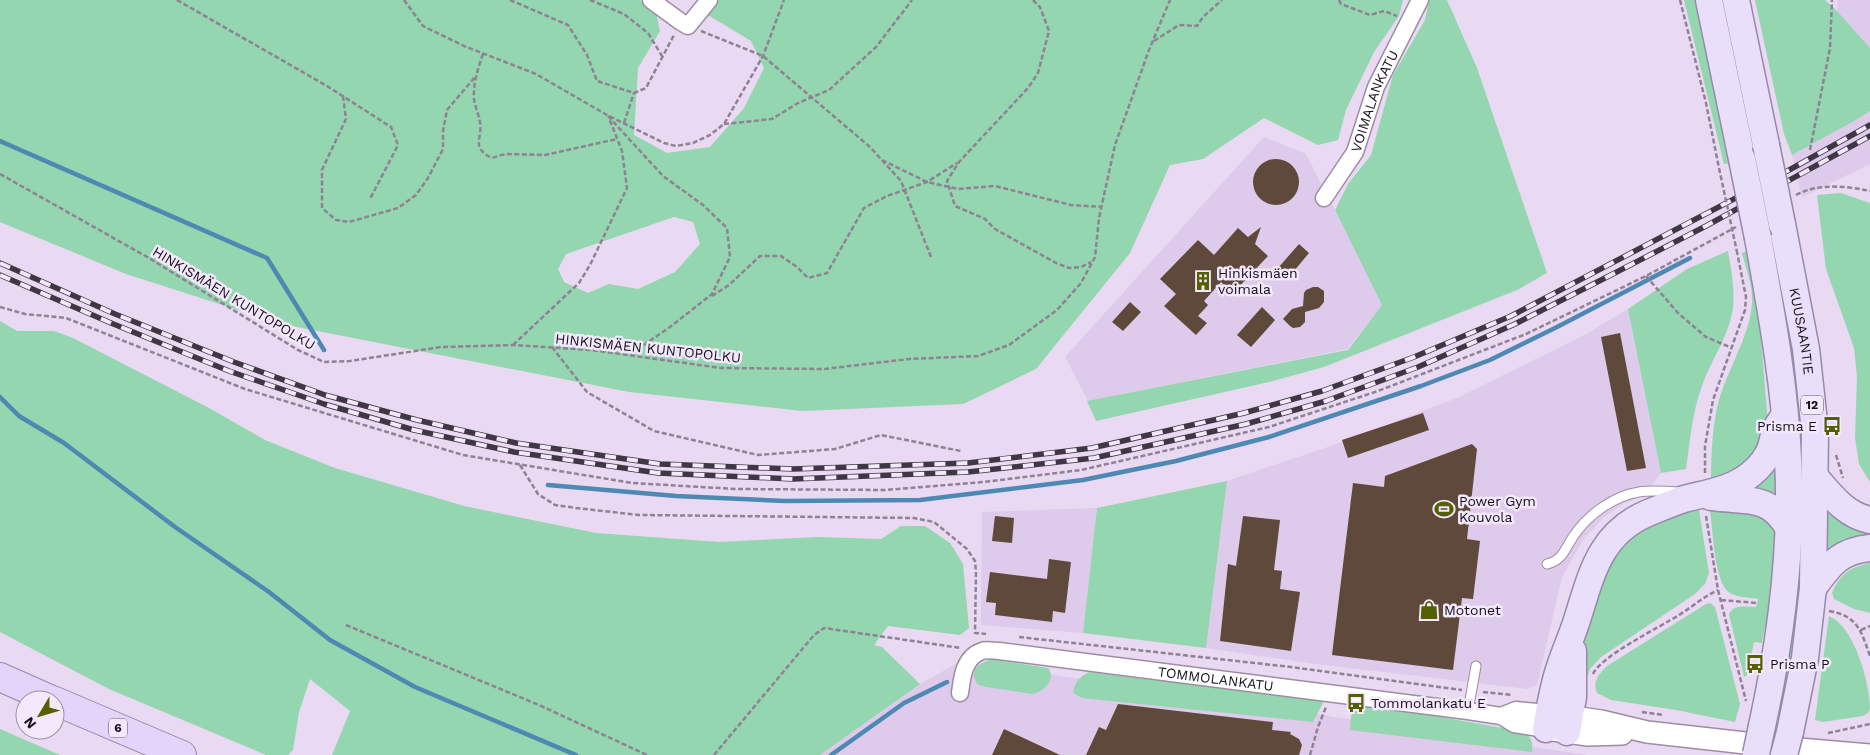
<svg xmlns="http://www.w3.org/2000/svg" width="1870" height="755" font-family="'Work Sans',sans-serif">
	<rect width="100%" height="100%" fill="#e9d9f2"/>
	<path fill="#decaea" d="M1838 0H1870V48L1837 11Z
		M1870 111V164L1802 197 1792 155 1856 120Z
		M1264 137 1306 154 1383 304 1347 349 1088 401 1065 357Z
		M1628 309 1661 473 1644 495 1623 504 1603 518 1583 540 1562 577 1537 685 1528 689 1316 664 1206 648 1227 481 1331 446 1457 398 1586 334Z
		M1097 508 1083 633 981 625 982 512Z
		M961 661 1588 755H820L920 684Z"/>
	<path fill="#94d6af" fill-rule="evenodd" d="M0 0H640L656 12 660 31 638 68 634 135 667 153 710 147 744 108 764 68 751 41 708 15 719 0H1403L1399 16 1374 52 1346 110 1338 140 1318 145 1264 118 1203 159 1170 165 1130 253 1036 369 963 404 802 411 629 392 282 324 126 274 0 222ZM674 217 693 222 700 244 675 272 638 289 609 284 588 293 564 282 558 269 566 254Z
		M1429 0H1447L1477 68 1547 273 1517 290 1324 367 1269 382 1096 421 1087 401 1348 350 1382 305 1335 210 1348 184 1371 155 1393 75 1425 20Z
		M1684 0H1699L1732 163 1724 164Z
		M1755 0H1825L1837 11 1870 48V111L1856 120 1792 155 1784 134Z
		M1841 193 1870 203V482L1859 464 1855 438 1857 377 1854 348 1826 269 1817 195Z
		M1773 233 1796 353 1803 434 1804 539 1797 633 1781 719 1774 718 1783 671 1768 235Z
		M1750 250 1758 301 1768 424 1759 457 1711 483C1711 456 1712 426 1719 400 1728 369 1751 333 1752 302 1753 285 1746 269 1742 253Z
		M1728 251C1731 269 1735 289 1733 308 1729 336 1711 360 1702 386 1692 412 1690 442 1686 469L1661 473 1628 309 1687 269Z
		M0 321 17 331H54L73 338 209 408 265 440 335 468 464 506 596 533 719 542 819 537 881 539 901 526H925L950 543 963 564 969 628 960 635 888 626 874 645 882 647 920 684 820 755H332L350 711 310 679 299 712 293 750 288 755H266L109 689 0 632Z
		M1774 459 1779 501 1749 485Z
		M1227 481 1206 648 1083 633 1097 508Z
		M1719 508H1754C1760 514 1769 520 1774 527 1783 543 1766 622 1762 643L1754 642 1747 675 1744 677 1729 614C1734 604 1746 607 1756 607L1758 599C1749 597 1738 598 1730 593 1714 584 1713 529 1710 510Z
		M1699 510 1709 573 1705 584 1695 594 1601 657 1590 669 1583 690C1583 660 1585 619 1596 591 1600 583 1605 575 1609 568 1612 561 1615 553 1620 547 1640 526 1670 514 1699 510Z
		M1825 512 1849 525 1870 529V540L1824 556Z
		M1870 563V613L1854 609 1834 599 1832 593C1840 574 1850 567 1870 563Z
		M1710 603 1715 607 1740 704 1735 722 1676 710 1611 700 1597 693C1592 682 1599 674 1607 666L1706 604Z
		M1829 616C1854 626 1870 683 1870 709L1868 713 1863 716 1823 722 1815 720Z
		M991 659 1048 668C1057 680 1043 692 1032 694L986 687 977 684 974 676 975 669 982 663Z
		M1089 672 1324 701 1313 722 1082 698 1073 693C1075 682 1079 677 1089 672Z
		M1362 703 1525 732C1532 739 1533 743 1532 752L1350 730C1351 716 1350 711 1362 703Z
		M0 729 60 755H0Z"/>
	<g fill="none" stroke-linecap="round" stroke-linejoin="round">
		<path stroke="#4d89b3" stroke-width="4.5" d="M0 141 267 258 324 350
			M0 397 19 416 64 443 175 527 269 592 330 640 415 687 576 755
			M548 485 676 496 785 501 920 500 1083 480 1176 461 1269 437 1421 386 1490 360 1559 326 1690 258
			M831 755 904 703 947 682"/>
	</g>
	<path fill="#5e493a" d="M1253 182a23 23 0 1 1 46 0a23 23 0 1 1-46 0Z
		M1261 227 1255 244 1268 256 1233 293 1221 282 1204 301 1208 305 1198 316 1207 323 1196 335 1164 306 1176 294 1160 279 1198 240 1214 255 1238 228 1248 237Z
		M1299 244 1309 253 1289 277 1278 268Z
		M1313 287H1318L1324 291V302L1319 308 1305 312V322L1300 327 1293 328 1290 326 1283 319 1292 309 1303 306 1304 293 1306 290Z
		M1130 302 1141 312 1123 331 1112 322Z
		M1262 307 1275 320 1251 347 1237 335Z
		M1620 333 1646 468 1627 471 1601 337Z
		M1423 413 1429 430 1348 458 1342 440Z
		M1472 444 1477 449 1467 539 1480 541 1473 599 1462 598 1453 670 1332 655 1353 483 1384 487 1385 476Z
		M995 516 1014 518 1012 543 992 541Z
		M1243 516 1280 520 1274 570 1282 571 1280 589 1300 592 1291 651 1220 641 1228 564 1236 566Z
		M1049 559 1071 562 1065 613 1053 611 1052 622 995 615 996 603 986 602 990 572 1047 579Z
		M1118 704 1273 722 1272 730 1291 732 1290 734 1299 739 1302 745 1299 755H1086L1099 727 1106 730Z
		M1004 729 1060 755H992Z"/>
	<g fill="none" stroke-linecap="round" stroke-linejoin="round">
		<g stroke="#9c8da4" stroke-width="11">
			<path id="service" d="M1547 564C1563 561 1566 546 1575 534 1589 514 1614 496 1639 492 1651 490 1665 491 1678 492
				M1468 711 1476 666"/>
		</g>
		<g stroke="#9c8da4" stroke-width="19">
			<g id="minor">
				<path d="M651 0 681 22 688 26 709 0"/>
				<path id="s1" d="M1324 198 1355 152 1376 87 1420 0"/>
				<path id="s2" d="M960 693C962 677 964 657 982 651 987 649 994 651 999 651L1468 711 1501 716 1514 724 1546 729"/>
				<path d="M1501 716 1516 710 1548 713"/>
			</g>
		</g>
		<g stroke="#9c8da4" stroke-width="24">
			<path id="tertiary" d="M1553 714 1601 721 1647 732 1799 749 1870 755
				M1553 730 1588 735 1622 734"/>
		</g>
		<g stroke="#9689aa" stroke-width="29">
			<g id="primary">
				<path d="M1709 0 1742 159"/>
				<path d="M1736 0 1766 145"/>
				<path id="s3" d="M1782 224 1806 349 1815 431 1813 588 1805 658 1790 732"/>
				<path d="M1758 238C1771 311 1785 385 1788 459 1793 548 1781 639 1762 726"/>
				<path d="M1815 477C1831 495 1845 515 1870 520"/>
				<path d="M1711 497C1745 502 1769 493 1789 529"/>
				<path d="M1813 588C1830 565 1839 551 1870 548"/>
				<path d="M1546 729C1549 711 1552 694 1557 676 1562 658 1570 641 1576 623 1591 577 1598 534 1648 513 1660 508 1672 503 1684 499 1707 493 1732 490 1751 474 1759 468 1768 457 1771 447 1775 434 1773 431 1782 419"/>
				<path d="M1567 732 1573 697V651"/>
			</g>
		</g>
		<g stroke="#9689aa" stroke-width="30">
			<path id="trunk" d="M0 677 52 700
				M55 701 182 755"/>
		</g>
		<path stroke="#8e8294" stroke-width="2.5" stroke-dasharray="5 2.5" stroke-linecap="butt" d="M177 0 327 86 391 127 398 145 370 199
			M404 0 423 26 464 46 536 74 607 115 664 143 676 146 693 143 710 135 724 124 763 56 784 0
			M510 0 568 25 587 55 597 81 634 93 646 88 674 35
			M590 0 624 14 648 33 662 56
			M1033 0 1040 7 1049 31 1038 73 1028 88 959 162 947 181 955 206 985 219 995 229 1056 263 1069 268 1081 267 1091 262
			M1339 0 1341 4 1370 15 1384 11 1397 16
			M1680 0 1706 103 1719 168
			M701 31 763 56 870 147 901 181 931 257
			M1154 41 1179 25 1197 26 1203 17 1222 0
			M483 54C478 68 473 84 474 99 475 107 479 115 480 122 483 139 470 147 492 158L505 154 545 155 617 139
			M343 96 346 119 322 170V208L336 220 349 222 398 208 416 195 428 178 443 149V131L447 110 476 76
			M608 116 663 176 703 205 727 228 730 257 712 294 670 327 629 355
			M624 123 634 93
			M724 124 772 119 798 103 829 90 876 47 912 0
			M1810 150 1830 48 1832 0
			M882 160 927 182 958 189 995 186 1071 205 1102 207
			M0 174 149 258 298 350 324 362 350 361 441 347 480 346 513 345 591 350 721 368 824 369 909 359 978 356 1009 345 1057 310 1081 283 1095 257 1099 218 1115 145 1149 50 1170 0
			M1796 195C1818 183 1846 186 1870 191
			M1646 276 1678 313 1706 337 1732 348
			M712 296 729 285 760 256H781L797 267 808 278 827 273 864 208 887 196 927 182 957 163
			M0 307 25 314 66 318 245 389 463 455 632 483 736 489 885 490 984 482 1081 470 1269 427 1378 391 1526 334 1646 276 1736 227
			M513 345 579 283 590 265 627 188 622 151 609 118
			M552 347 587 392 654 431 758 455 835 449 881 435 961 451
			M1836 455 1843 478
			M520 465 538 494 555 505 576 508 639 515 914 518 934 522 967 549 975 561 976 572 975 633 986 634
			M1705 473V446L1713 400 1745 310 1746 297 1737 252
			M1706 516 1718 590 1746 701
			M1721 600 1757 603
			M1829 611C1858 616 1861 631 1870 656
			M346 625 539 705 647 755
			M1861 630 1870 626
			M1019 637 1291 667 1462 690
			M1593 674C1601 656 1660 627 1679 615 1692 607 1703 597 1718 590
			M1483 692 1512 695
			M1642 712 1664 715
			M1828 733 1870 724
			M714 755 814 635 824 628 961 648
			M1310 755 1318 727 1326 707"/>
		<use href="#service" stroke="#fff" stroke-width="9"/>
		<use href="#minor" stroke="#fff" stroke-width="16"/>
		<use href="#tertiary" stroke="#fff" stroke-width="21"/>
		<use href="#primary" stroke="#eadffb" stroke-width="26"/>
		<use href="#trunk" stroke="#e3d4fa" stroke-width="28"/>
		<g stroke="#3f3844" stroke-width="5.5">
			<path id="rail" d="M0 263 115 314 234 362 325 395 417 420 516 443 660 464 793 469 968 463 1092 448 1244 413 1322 391 1414 357 1511 316 1791 169 1870 125
				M0 275 111 323 229 371 324 404 414 430 514 452 658 473 793 479 968 472 1094 458 1246 424 1326 401 1418 367 1515 324 1607 277 1706 226 1870 136"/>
		</g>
		<use href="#rail" stroke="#f4e8fc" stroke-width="4" stroke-dasharray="11" stroke-linecap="butt"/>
		<g stroke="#9689aa" stroke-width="29" stroke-linecap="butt">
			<path id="primary-bridge" d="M1766 145 1782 224
				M1742 159 1758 238
				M1756 754 1762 726
				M1784 755 1790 732"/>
		</g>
		<path stroke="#8e8294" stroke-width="2.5" stroke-dasharray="5 2.5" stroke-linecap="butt" d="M1719 168 1737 252"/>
		<use href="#primary-bridge" stroke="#eadffb" stroke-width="26"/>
	</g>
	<defs>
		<g id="building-bare" transform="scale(1.5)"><path d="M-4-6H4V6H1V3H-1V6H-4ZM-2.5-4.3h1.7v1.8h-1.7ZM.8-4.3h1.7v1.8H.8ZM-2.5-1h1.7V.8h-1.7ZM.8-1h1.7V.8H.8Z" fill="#535f00" stroke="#f4e8fc" stroke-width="2.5" paint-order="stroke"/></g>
		<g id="bus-bare" transform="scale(1.5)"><path d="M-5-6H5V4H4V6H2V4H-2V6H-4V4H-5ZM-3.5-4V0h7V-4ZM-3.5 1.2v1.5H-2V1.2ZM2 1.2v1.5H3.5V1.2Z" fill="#535f00" stroke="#f4e8fc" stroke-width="2.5" paint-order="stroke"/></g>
		<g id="stadium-bare" transform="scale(1.5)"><path d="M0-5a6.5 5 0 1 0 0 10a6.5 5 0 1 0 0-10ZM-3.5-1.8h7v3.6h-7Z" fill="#535f00" stroke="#f4e8fc" stroke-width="2.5" paint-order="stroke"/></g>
		<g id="shop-bare" transform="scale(1.5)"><path d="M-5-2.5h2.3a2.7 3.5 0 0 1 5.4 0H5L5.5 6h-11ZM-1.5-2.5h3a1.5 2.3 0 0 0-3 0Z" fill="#535f00" stroke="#f4e8fc" stroke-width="2.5" paint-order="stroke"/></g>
	</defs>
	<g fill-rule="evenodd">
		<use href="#building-bare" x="1203" y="281"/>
		<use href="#bus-bare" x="1832" y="426"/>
		<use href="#stadium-bare" x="1444" y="509"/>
		<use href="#shop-bare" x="1429" y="610"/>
		<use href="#bus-bare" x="1755" y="664"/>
		<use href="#bus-bare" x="1356" y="703"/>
	</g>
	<g text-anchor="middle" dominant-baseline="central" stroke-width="5" stroke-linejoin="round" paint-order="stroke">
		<g fill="#f4e8fc" stroke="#58515c" stroke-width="1">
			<rect x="1801" y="395.5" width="22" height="19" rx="4"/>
			<rect x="109" y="718.5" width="18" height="19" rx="4"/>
		</g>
		<g font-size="12" font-weight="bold" fill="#151018">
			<text x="1812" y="405">12</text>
			<text x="118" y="728">6</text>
		</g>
		<g font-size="14" fill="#151018" stroke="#f4e8fc">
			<text stroke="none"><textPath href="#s1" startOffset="110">VOIMALANKATU</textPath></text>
			<text transform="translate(234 298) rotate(31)">HINKISMÄEN KUNTOPOLKU</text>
			<text stroke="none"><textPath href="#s3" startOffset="109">KUUSAANTIE</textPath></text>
			<text transform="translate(648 348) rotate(6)">HINKISMÄEN KUNTOPOLKU</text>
			<text stroke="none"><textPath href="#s2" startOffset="286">TOMMOLANKATU</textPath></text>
		</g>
		<g font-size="14" fill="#151018" stroke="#f4e8fc" text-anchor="start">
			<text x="1218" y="273">Hinkismäen<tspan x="1218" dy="16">voimala</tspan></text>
			<text x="1817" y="426" text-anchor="end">Prisma E</text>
			<text x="1459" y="501">Power Gym<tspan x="1459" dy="16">Kouvola</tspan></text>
			<text x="1444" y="610">Motonet</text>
			<text x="1770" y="664">Prisma P</text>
			<text x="1371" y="703">Tommolankatu E</text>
		</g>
	</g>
	<g transform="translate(40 715) rotate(232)"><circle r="24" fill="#f4e8fc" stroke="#9b92a1"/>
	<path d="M0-4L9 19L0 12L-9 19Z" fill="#535f00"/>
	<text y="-8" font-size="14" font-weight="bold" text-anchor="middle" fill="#151018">N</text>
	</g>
</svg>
